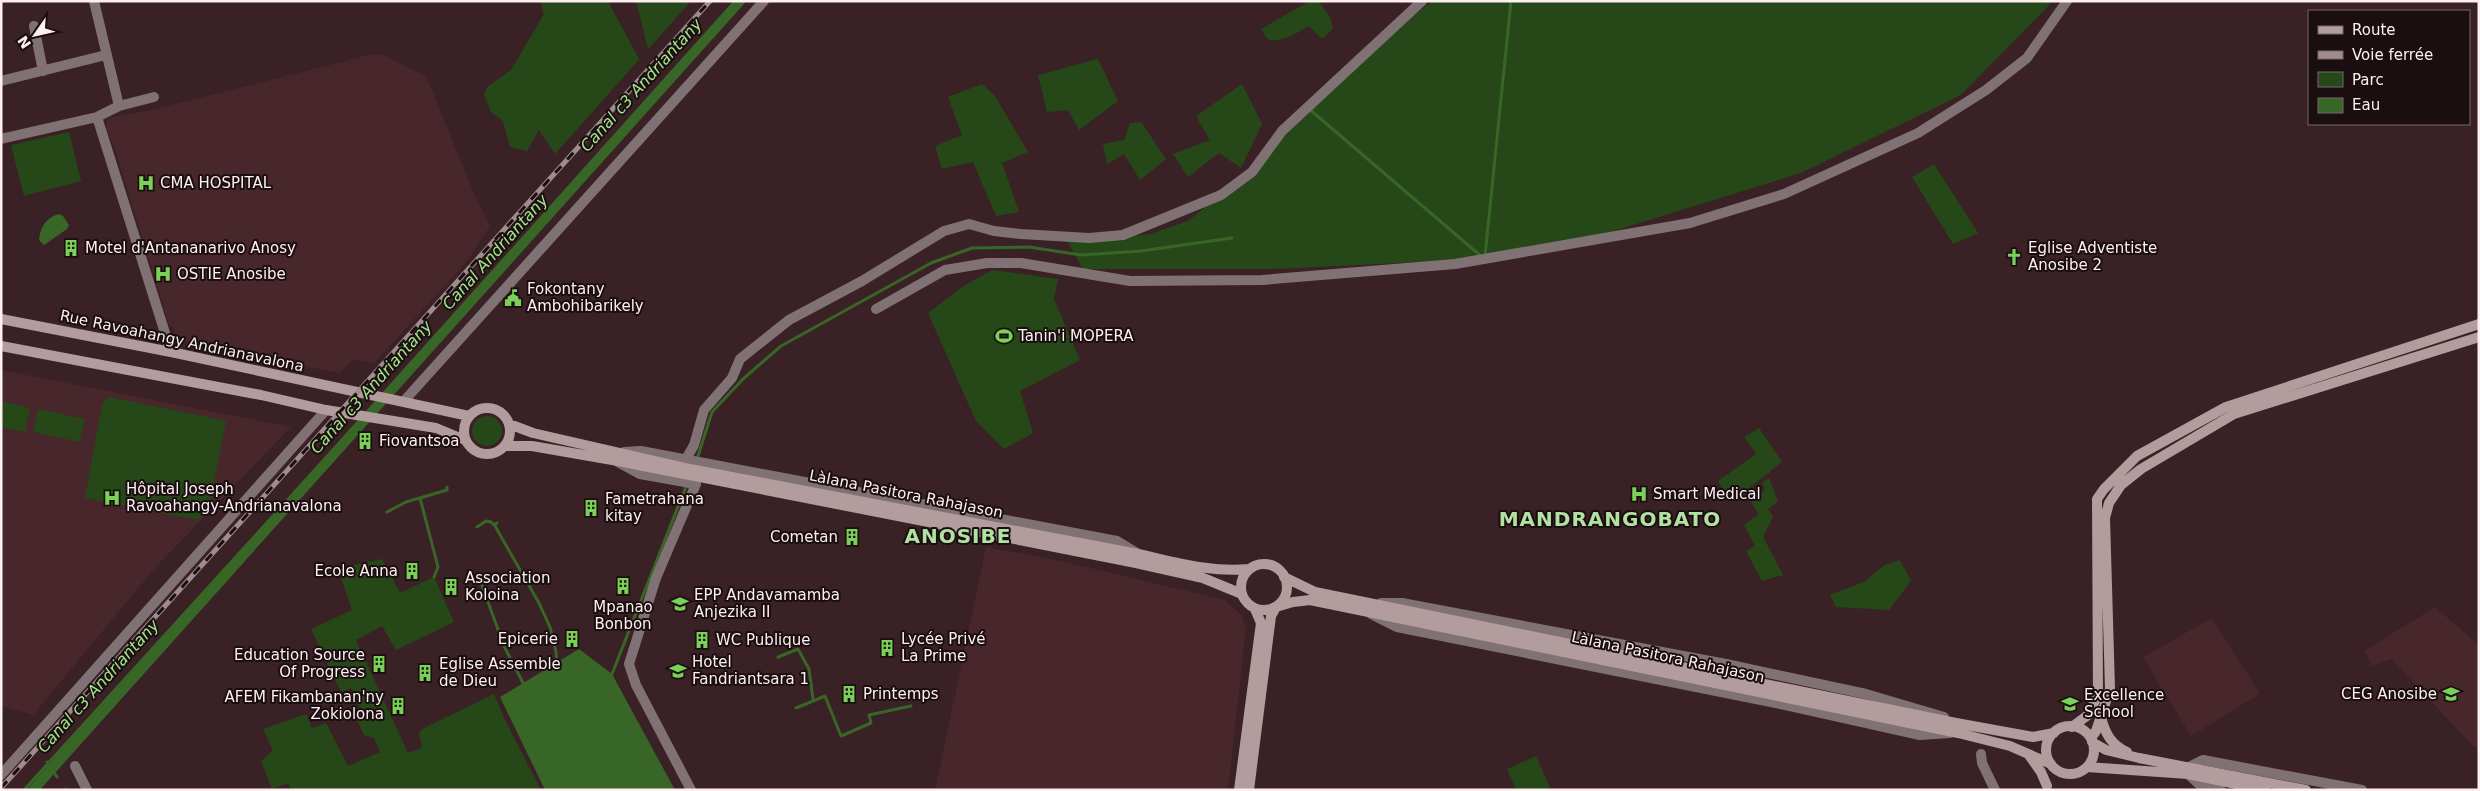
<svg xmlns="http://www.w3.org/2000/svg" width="2480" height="791" font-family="'DejaVu Sans',sans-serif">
	<rect width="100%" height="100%" fill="#3a2125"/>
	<path fill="#47262c" d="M373 54 385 56 425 76 432 90 475 196 490 226 465 264 374 363 352 360 340 373 197 347 175 336 173 327 169 325 116 153 106 127 107 120 111 117 147 111Z
		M1 370 291 427 154 569 33 715 1 706Z
		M986 547 1061 561 1225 600 1242 616 1246 629 1228 790H935Z
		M2435 607 2479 645V749L2473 746 2391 659 2371 666 2364 651Z
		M2212 618 2260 694 2191 736 2143 657Z"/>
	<path fill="#264818" d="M540 1H608L639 59 648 49 636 1H691L555 154 539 130 527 151 510 147 503 121 491 112 484 95 487 87 511 70 544 14Z
		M1432 1H2053L1961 95 1801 173 1604 234 1484 259 1275 269H1083L1066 239 1099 241 1150 234 1188 221 1257 166 1328 82Z
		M1308 2H1319L1330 17 1333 29 1322 39 1309 26C1301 31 1277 45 1268 39 1265 37 1263 32 1261 29Z
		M1098 59 1118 101 1079 130 1068 110 1047 112 1038 75Z
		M982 84 995 96 1028 152 1002 163 1019 212 996 216 973 162 942 169 935 146 962 135 948 97Z
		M1242 84 1262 124 1241 168 1219 153 1188 177 1173 154 1210 140 1196 116Z
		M1141 122 1166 159 1140 180 1124 154 1107 164 1103 144 1124 140 1130 123Z
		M69 132 81 181 24 196 11 145Z
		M1934 164 1978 233 1953 244 1912 177Z
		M992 270 1058 279 1054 299 1080 360 1020 391 1033 433 1004 449 976 421 928 313 962 287Z
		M109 397 223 420 226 422 208 511 198 520 85 498 102 404Z
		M1 401 30 408 25 432 1 427Z
		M38 409 85 419 80 442 33 432Z
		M472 431a15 15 0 1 1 30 0a15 15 0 1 1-30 0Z
		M1759 428 1782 462 1732 502 1718 481 1756 454 1744 437Z
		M1769 478 1778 501 1768 509 1773 517 1763 537 1783 575 1762 581 1746 551 1755 546 1744 525 1759 514 1751 502 1765 490 1762 483Z
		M382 559 400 593 434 577 454 622 396 650 382 626 356 640 408 753 422 748 419 733 422 729 494 694 505 720 541 790H291L288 783 272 789 261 761 273 750 263 729 306 714 312 728 326 723 348 766 380 752 374 738 364 735 355 715 362 712 351 688 341 692 311 629 352 610 338 569Z
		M1900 560 1911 581 1889 610 1836 607 1830 595 1864 582 1883 566Z
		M1536 756 1551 790H1516L1507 769Z"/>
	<path fill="#386626" d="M59 214 63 216 69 225 67 229 44 245 39 240C40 228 46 217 59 214Z
		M579 649 612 674 675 790H545L500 697Z"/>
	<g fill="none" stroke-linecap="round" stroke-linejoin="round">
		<path stroke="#386626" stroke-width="3" d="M1308 108 1482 257
			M1485 256 1511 1
			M366 414 736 1
			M697 459 712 412 743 379 781 346 931 263 972 248 1029 247 1081 255 1141 251 1232 238
			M420 498 438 567 434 577
			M387 512 406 502 447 490V487
			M495 526 539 603 550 627 556 652
			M477 527 486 521 491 522 494 525 497 523
			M480 580 504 646 523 683
			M556 654 557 663
			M778 657 798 649 809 669 813 699
			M612 674 687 484
			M796 708 825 696 841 736 871 723 869 715 911 706
			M47 762 57 777
			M66 789V790
			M24 790 362 418"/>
		<path stroke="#386626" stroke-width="10" d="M33 790 740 1"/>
		<path stroke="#807274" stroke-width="10" d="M94 1 119 106
			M34 26 43 71
			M1 81 106 55
			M97 117 171 352
			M1 139 97 117 119 106 154 97
			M876 309 945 270 987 263H1021L1130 281 1262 280 1455 264 1690 223 1784 194 1918 133 1986 90 2027 58 2067 1
			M404 401 764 1
			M624 452 641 451 1117 541 1137 553
			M685 461 694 445 704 410 732 378 740 359 789 320 862 281 944 231 969 224 994 231 1021 234 1089 238 1123 235 1221 195 1252 172 1282 131 1422 1
			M618 462 640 474 696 484 656 578 629 664 636 685 691 790
			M1381 603H1402L1726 664 1866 694 1944 717
			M1371 614 1397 627 1790 706 1920 735 1950 733
			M1981 754 1982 763 1995 790
			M75 766 87 790
			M2189 767 2203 760 2362 790
			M2188 774 2200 785 2221 790
			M1 775 326 410"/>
		<path stroke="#b29c9e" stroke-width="10" d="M1 319 171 352 469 416
			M1 346 261 395 326 410 436 428 465 440
			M464 431a23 23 0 1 1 46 0a23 23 0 1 1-46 0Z
			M509 424 533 433 690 469 1138 554C1175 562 1211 573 1249 569
			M505 446H532L618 461 1136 563 1203 578 1242 594
			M1241 587a23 23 0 1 1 46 0a23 23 0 1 1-46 0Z
			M1284 577 1315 592 1956 723 2033 737 2054 733
			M1276 607 1293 602 1310 600 1958 733 2010 746 2051 764
			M2101 717C2105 733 2111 745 2127 752
			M2046 750a24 24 0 1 1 48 0a24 24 0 1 1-48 0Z
			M2072 727 2088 715 2098 695 2097 499 2104 489 2137 456 2226 407 2479 324
			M2091 738 2096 731 2110 689 2105 518 2109 503 2121 485 2141 469 2234 414 2479 337
			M2092 742 2106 750 2139 758 2306 790
			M2029 755 2041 772 2047 786
			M2087 767 2188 774 2265 790
			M1239 790 1261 623 1255 609
			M1249 790 1271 616 1276 607"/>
		<g stroke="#a08c8f" stroke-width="5">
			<path id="rail" d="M1 788 710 1"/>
		</g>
		<use href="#rail" stroke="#1a0e10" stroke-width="3" stroke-dasharray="9" stroke-linecap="butt"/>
	</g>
	<defs>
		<g id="hospital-bare" transform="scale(1.35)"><path d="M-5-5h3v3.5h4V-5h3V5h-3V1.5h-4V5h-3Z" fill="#7ad157" stroke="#1a0e10" stroke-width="2.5" paint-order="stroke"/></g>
		<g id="building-bare" transform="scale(1.35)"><path d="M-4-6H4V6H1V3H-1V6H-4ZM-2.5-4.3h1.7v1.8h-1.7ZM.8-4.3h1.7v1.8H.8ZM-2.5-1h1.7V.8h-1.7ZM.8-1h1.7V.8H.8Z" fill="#7ad157" stroke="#1a0e10" stroke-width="2.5" paint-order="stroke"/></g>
		<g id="church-bare" transform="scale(1.35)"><path d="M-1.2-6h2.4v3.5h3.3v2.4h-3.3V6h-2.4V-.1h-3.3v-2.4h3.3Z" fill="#7ad157" stroke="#1a0e10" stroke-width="2.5" paint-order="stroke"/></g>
		<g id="civic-bare" transform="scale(1.35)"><path d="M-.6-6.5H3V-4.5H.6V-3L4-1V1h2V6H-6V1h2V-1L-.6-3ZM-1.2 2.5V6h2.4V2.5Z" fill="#7ad157" stroke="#1a0e10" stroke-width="2.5" paint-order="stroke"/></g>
		<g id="stadium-bare" transform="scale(1.35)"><path d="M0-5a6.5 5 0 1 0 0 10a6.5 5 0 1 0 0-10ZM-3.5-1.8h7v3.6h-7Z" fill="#7ad157" stroke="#1a0e10" stroke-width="2.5" paint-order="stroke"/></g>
		<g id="school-bare" transform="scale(1.35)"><path d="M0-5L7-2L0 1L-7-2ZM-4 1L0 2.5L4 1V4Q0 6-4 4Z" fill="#7ad157" stroke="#1a0e10" stroke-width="2.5" paint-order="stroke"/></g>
	</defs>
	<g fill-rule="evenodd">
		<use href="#hospital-bare" x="146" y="183"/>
		<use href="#building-bare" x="71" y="248"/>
		<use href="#church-bare" x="2014" y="257"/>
		<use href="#hospital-bare" x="163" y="274"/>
		<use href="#civic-bare" x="513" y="298"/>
		<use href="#stadium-bare" x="1004" y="336"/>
		<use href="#building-bare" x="365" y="441"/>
		<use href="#hospital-bare" x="1639" y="494"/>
		<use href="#hospital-bare" x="112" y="498"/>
		<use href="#building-bare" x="591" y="508"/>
		<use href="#building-bare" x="852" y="537"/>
		<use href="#building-bare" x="412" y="571"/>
		<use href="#building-bare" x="623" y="586"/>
		<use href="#building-bare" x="451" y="587"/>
		<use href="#school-bare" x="680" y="604"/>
		<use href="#building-bare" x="572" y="639"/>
		<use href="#building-bare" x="702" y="640"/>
		<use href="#building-bare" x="887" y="648"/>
		<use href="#building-bare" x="379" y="664"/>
		<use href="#school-bare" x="678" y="671"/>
		<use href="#building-bare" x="425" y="673"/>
		<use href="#building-bare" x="849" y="694"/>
		<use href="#school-bare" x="2451" y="694"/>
		<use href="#school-bare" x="2070" y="704"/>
		<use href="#building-bare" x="398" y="706"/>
	</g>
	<g text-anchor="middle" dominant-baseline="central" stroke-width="4" stroke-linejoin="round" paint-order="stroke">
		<g font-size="15" fill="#feeff1" stroke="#1a0e10" text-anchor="start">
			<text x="160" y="183">CMA HOSPITAL</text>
			<text x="85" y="248">Motel d'Antananarivo Anosy</text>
			<text x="2028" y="248">Eglise Adventiste<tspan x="2028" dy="17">Anosibe 2</tspan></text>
			<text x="177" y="274">OSTIE Anosibe</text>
			<text x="527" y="289">Fokontany<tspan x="527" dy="17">Ambohibarikely</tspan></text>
			<text x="1018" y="336">Tanin'i MOPERA</text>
			<text x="379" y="441">Fiovantsoa</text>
			<text x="126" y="489">Hôpital Joseph<tspan x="126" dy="17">Ravoahangy-Andrianavalona</tspan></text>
			<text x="1653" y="494">Smart Medical</text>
			<text x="605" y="499">Fametrahana<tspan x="605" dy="17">kitay</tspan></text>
			<text x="838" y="537" text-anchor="end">Cometan</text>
			<text x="398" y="571" text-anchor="end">Ecole Anna</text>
			<text x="465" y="578">Association<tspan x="465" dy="17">Koloina</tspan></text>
			<text x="694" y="595">EPP Andavamamba<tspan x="694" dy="17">Anjezika II</tspan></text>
			<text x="623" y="607" text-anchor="middle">Mpanao<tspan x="623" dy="17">Bonbon</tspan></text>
			<text x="558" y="639" text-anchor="end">Epicerie</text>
			<text x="901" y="639">Lycée Privé<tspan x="901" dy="17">La Prime</tspan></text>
			<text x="716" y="640">WC Publique</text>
			<text x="365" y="655" text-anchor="end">Education Source<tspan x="365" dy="17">Of Progress</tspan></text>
			<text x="692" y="662">Hotel<tspan x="692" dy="17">Fandriantsara 1</tspan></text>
			<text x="439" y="664">Eglise Assemble<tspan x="439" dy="17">de Dieu</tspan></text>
			<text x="863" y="694">Printemps</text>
			<text x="2437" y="694" text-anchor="end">CEG Anosibe</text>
			<text x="2084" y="695">Excellence<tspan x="2084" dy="17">School</tspan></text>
			<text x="384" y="697" text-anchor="end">AFEM Fikambanan'ny<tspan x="384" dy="17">Zokiolona</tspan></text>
		</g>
		<g font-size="15" fill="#feeff1" stroke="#1a0e10">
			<text transform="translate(182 341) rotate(12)">Rue Ravoahangy Andrianavalona</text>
			<text transform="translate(906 494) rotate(11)">Làlana Pasitora Rahajason</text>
			<text transform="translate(1668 657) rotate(12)">Làlana Pasitora Rahajason</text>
		</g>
		<g font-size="16" font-style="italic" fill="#a3e58b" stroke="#1a0e10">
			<text transform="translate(641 85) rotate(-48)">Canal c3 Andriantany</text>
			<text transform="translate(495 252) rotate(-48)">Canal Andriantany</text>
			<text transform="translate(371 387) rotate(-48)">Canal c3 Andriantany</text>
			<text transform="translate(98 686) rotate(-48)">Canal c3 Andriantany</text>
		</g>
		<g font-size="20" font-weight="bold" letter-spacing="1" fill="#b2e2a1" stroke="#1a0e10">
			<text x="1610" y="519">MANDRANGOBATO</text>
			<text x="958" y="536">ANOSIBE</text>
		</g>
	</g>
	<rect width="2480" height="791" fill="none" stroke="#feeff1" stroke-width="5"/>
	<rect x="2308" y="10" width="162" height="115" fill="#1a0e10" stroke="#75686a"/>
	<rect x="2318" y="26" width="25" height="8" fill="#b29c9e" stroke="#75686a"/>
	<text x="2352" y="35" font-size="15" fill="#feeff1">Route</text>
	<rect x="2318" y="51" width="25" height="8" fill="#a08c8f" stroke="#75686a"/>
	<text x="2352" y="60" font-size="15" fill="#feeff1">Voie ferrée</text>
	<rect x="2318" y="72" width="25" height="15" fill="#264818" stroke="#75686a"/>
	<text x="2352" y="85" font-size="15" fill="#feeff1">Parc</text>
	<rect x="2318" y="98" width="25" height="15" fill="#386626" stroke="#75686a"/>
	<text x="2352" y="110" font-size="15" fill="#feeff1">Eau</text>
	<g transform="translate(35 35) rotate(236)" stroke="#1a0e10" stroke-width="4" paint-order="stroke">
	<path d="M0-4L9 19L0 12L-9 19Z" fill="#feeff1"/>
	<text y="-8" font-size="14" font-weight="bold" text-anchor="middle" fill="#feeff1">N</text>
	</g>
</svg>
